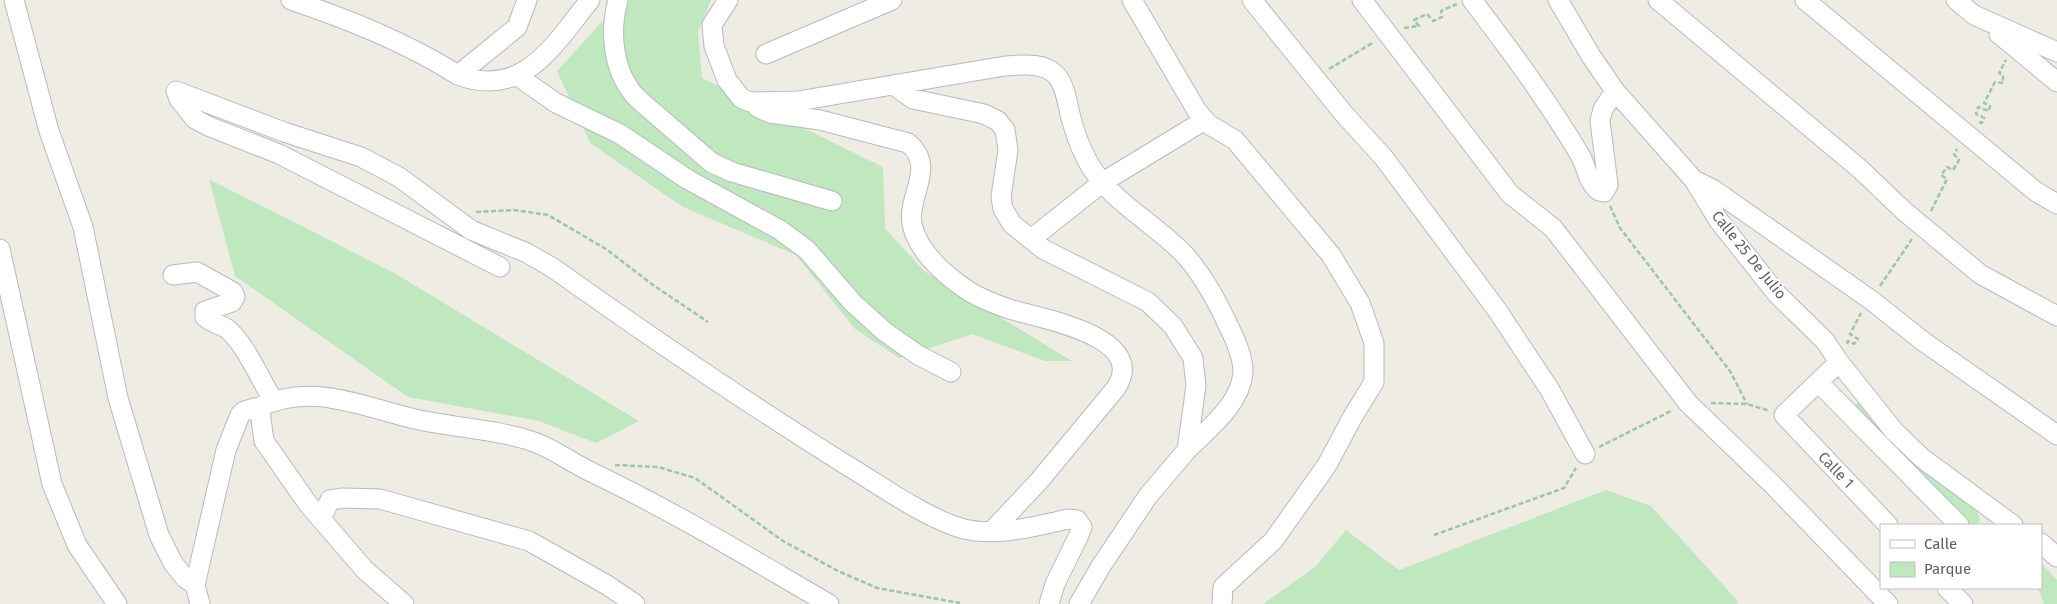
<svg xmlns="http://www.w3.org/2000/svg" width="2057" height="604" font-family="'Fira Sans',sans-serif">
	<rect width="100%" height="100%" fill="#efece4"/>
	<path fill="#bfe8bf" d="M622 0H711L698 32 702 78 883 167 885 228 924 271 1072 361H1045L973 334 899 358 855 329 796 255 683 207 590 143 557 71Z
		M209 179 396 274 639 421 596 443 539 421 408 397 235 276Z
		M1859 401 1978 513 1980 521 1977 525H1969L1854 406Z
		M1606 490 1651 506 1736 599 1738 604H1263L1315 567 1346 530 1399 570Z
		M2041 563 2057 580V604H2044L2038 588H2041Z"/>
	<g fill="none" stroke-linecap="round" stroke-linejoin="round">
		<g stroke="#b6babe" stroke-width="21">
			<path id="minor" d="M14 0 49 131 83 227 118 398 159 535 173 563 185 578 195 585
				M291 0C350 20 405 42 458 75 524 100 555 43 590 0
				M618 0C609 33 613 74 638 99L712 163 732 172 832 201
				M728 0 712 25 714 46 727 80 741 98 750 102 798 101 1005 66C1021 65 1044 62 1056 75 1065 85 1067 101 1070 114 1075 134 1083 156 1095 173 1119 206 1156 225 1184 254 1202 274 1217 301 1228 325 1235 339 1243 356 1243 372 1241 404 1208 429 1187 450
				M1132 0 1197 111 1208 124 1235 140 1331 255 1360 303 1374 343V382L1352 418 1327 465 1273 541 1223 587 1222 604
				M1252 0 1344 114 1384 158 1497 310 1550 390 1585 454
				M1362 0 1510 194 1553 228 1688 403 1774 486 1888 604
				M1472 0C1510 50 1548 101 1580 155 1587 167 1587 182 1599 191L1604 192 1608 185 1600 121 1603 109 1615 91
				M1558 0 1591 56 1615 91 1694 180 1719 221 1777 294 1825 341 1839 362 1894 431 1922 458 2013 525
				M1658 0 1860 169 1904 211 1980 274 2057 316
				M1805 0 2035 191 2057 204
				M1956 0 1974 15 2057 52
				M1999 34 2057 82
				M766 54 892 0
				M458 75 517 27 527 0
				M516 75 556 103 620 134 687 179 780 230 807 250 853 303 885 332 918 355 951 372
				M893 85 913 99 984 114 998 121 1005 130 1008 150 1001 197 1003 209 1012 224 1043 249 1148 302 1173 326 1193 358 1196 386 1187 450 1148 496 1101 566 1079 604
				M757 107 770 113 820 120 908 143C937 167 907 195 912 224 918 252 945 275 967 290 979 298 995 304 1009 309 1038 318 1150 336 1116 388L1039 481 992 531
				M1694 180 1714 190 1871 300 1924 342 2057 435
				M1031 239 1103 182 1205 120
				M0 249 52 484 77 545 117 604
				M500 267 279 154 208 126 195 119 179 99 176 91 284 132 361 157 399 177 471 230 527 253 553 268C650 337 747 403 848 466 881 486 927 519 964 529 997 537 1036 526 1068 519L1077 520 1082 527 1079 535 1055 584 1049 604
				M173 275 197 272 233 292 235 297 232 302 205 311V317C212 323 219 324 226 328 244 341 261 381 273 400
				M1839 362 1784 415 1888 525
				M1819 383 1959 525
				M258 408C310 381 363 407 415 419 455 428 496 429 534 442 554 449 572 463 591 472 673 511 750 558 829 604
				M321 519 330 500 343 498 380 499 529 541 607 585 635 604
				M2041 543 2057 557
				M1947 588 1963 604
				M200 604 195 585 226 450 240 415 244 411 254 408 260 411 264 441 308 504 365 570 404 604"/>
		</g>
		<path stroke="#97c9a5" stroke-width="2.5" stroke-dasharray="5 2.5" stroke-linecap="butt" d="M1404 28 1419 26 1414 20 1427 14 1433 21 1442 17 1441 11 1457 4
			M1329 69 1374 42
			M1979 122 1982 123 1984 118 1976 114 1978 107 1989 111 1990 106 1984 103 1995 82 2003 83V75L1999 73 2006 60
			M1610 206 1620 228 1730 371 1747 404
			M1931 211 1947 179 1941 175 1947 167 1953 170 1959 160 1954 154 1957 149
			M476 212 514 210 548 215 606 249 653 285 708 322
			M1880 286 1912 239
			M1847 344 1848 341 1854 344 1858 339 1850 334 1861 313
			M1711 403 1747 404 1770 411
			M1599 447 1673 410
			M615 465 658 467 695 478 783 541 838 571 877 588 960 603
			M1434 535 1564 488 1576 468"/>
		<use href="#minor" stroke="#fff" stroke-width="19"/>
	</g>
	<g text-anchor="middle" dominant-baseline="central" stroke-width="4" stroke-linejoin="round" paint-order="stroke">
		<g font-size="15" fill="#5c6065" stroke="#fff">
			<text transform="translate(1749 255) rotate(51)">Calle 25 De Julio</text>
			<text transform="translate(1836 470) rotate(46)">Calle 1</text>
		</g>
	</g>
	<rect x="1880" y="524" width="162" height="65" fill="#ffffff" stroke="#bebfc1"/>
	<rect x="1890" y="540" width="25" height="8" fill="#ffffff" stroke="#bebfc1"/>
	<text x="1924" y="549" font-size="15" fill="#5c6065">Calle</text>
	<rect x="1890" y="562" width="25" height="15" fill="#bfe8bf" stroke="#bebfc1"/>
	<text x="1924" y="574" font-size="15" fill="#5c6065">Parque</text>
</svg>
